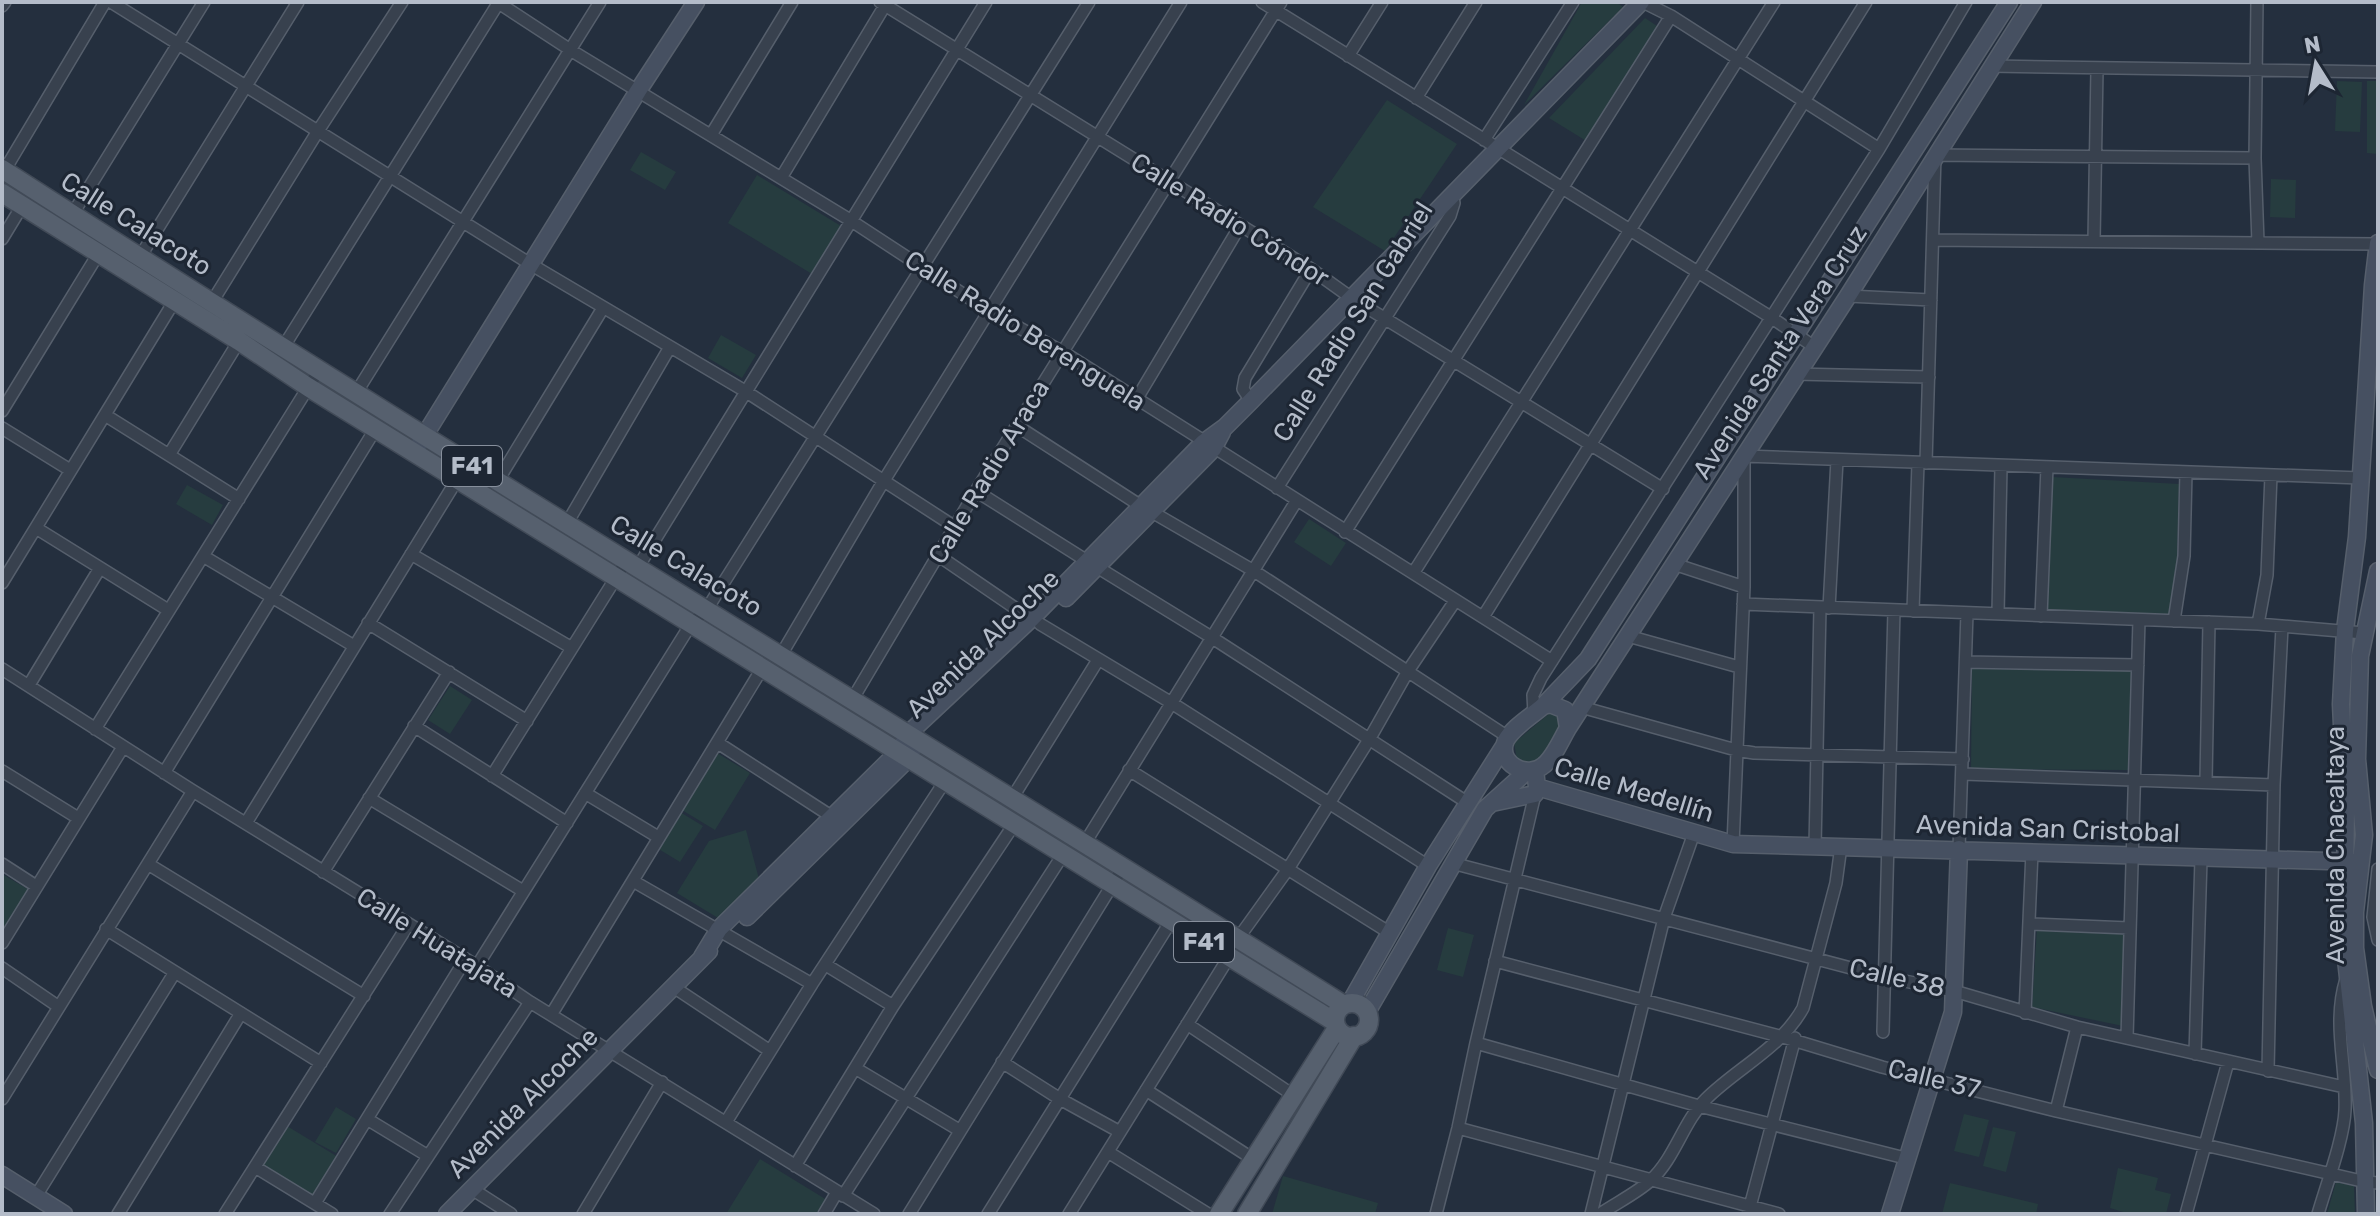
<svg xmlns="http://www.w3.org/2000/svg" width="2380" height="1216" font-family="Rubik,sans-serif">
	<rect width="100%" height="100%" fill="#242f3e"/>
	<path fill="#263c3f" d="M1582 2H1616L1623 7 1524 105Z
		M1645 18 1657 26 1588 142 1549 118Z
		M2337 81 2362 82 2360 132 2335 131Z
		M2367 81H2378V154L2367 153Z
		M1387 100 1457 144 1385 251 1313 207Z
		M641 152 676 172 665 190 630 170Z
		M757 175 841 226 812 274 728 223Z
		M2271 179 2296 180 2295 218 2270 217Z
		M721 335 756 355 742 378 708 358Z
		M2052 477 2179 484 2177 558 2169 615 2047 610Z
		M187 485 223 505 212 525 176 504Z
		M1309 519 1346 543 1331 566 1294 542Z
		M1972 667 2133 670 2130 770 1971 769Z
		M450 686 472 700 450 734 428 720Z
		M1551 712 1558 714 1562 726 1541 759 1527 765 1517 760 1514 743Z
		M717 753 750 773 715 830 682 810Z
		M680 812 703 826 680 862 657 848Z
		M746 830 759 879 718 918 677 893 709 841Z
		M2 874 31 891 2 933Z
		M1448 928 1474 935 1463 977 1437 970Z
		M2037 929 2124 931 2123 1026 2032 1007Z
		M336 1107 356 1119 336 1153 315 1142Z
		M1964 1114 1989 1120 1979 1157 1954 1151Z
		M287 1126 338 1157 314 1197 262 1166Z
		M1993 1127 2016 1132 2006 1172 1983 1166Z
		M760 1159 827 1200 818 1214H726Z
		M2118 1168 2158 1178 2155 1190 2171 1194 2166 1214H2130L2110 1208Z
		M1283 1176 1378 1203 1375 1214H1272Z
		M2336 1182 2354 1186 2355 1214H2327Z
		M1950 1183 2038 1204 2036 1214H1942Z"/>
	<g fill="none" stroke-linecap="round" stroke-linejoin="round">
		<g stroke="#565f6c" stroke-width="14">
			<path id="street" d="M111 2 532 265 745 391 955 527
				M497 2 572 51 850 220 989 311 1063 352 1552 661
				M880 2 1311 269 1353 299 1663 489
				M1262 2 1772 318 1813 346
				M1643 2 1671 16 1879 149
				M2257 2 2255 158 2258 243
				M2 6 5 2
				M1348 56 1382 2
				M1991 66 2378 72
				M1416 98 1476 2
				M711 135 792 2
				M1484 140 1573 2
				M3 173 105 2
				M781 178 887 2
				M72 215 204 2
				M2 239 22 206
				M1933 240 2377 244
				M2094 240 2097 69
				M140 257 298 2
				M1848 296 1931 300
				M212 302 318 131 402 2
				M284 346 499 2
				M1795 374 1929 377
				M356 393 600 2
				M1136 400 1240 226
				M1251 401 1243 389 1245 378 1311 269
				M2 411 100 251
				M105 415 239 499
				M1017 426 1141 506
				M2 428 70 470
				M169 455 239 341
				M1926 463 1935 155 2255 158
				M497 482 603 308
				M1277 488 1450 216 1454 203 1452 194
				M976 491 1087 561
				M1152 512 1254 571 1508 737
				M566 525 670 347
				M36 528 168 610
				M1345 532 1671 16
				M411 554 572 648
				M203 556 354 646
				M939 556 1031 619
				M1674 564 1744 587
				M638 567 986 2
				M1097 567 1211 637 1468 803
				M1414 572 1774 2
				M2 583 175 300
				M1743 604 2258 624 2364 633
				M1829 608 1837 460
				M1913 611 1918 463
				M1998 614 2001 466
				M2041 616 2047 467
				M1483 617 1866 2
				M2174 621 2184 556 2186 472
				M368 623 527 721
				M1040 624 1170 702 1428 866
				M2258 624 2267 575 2271 475
				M1628 636 1739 667
				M781 655 883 482 1181 2
				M1966 662 2138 665
				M2 669 193 791 477 966 530 1002 874 1214
				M29 685 100 568
				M852 700 976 491 1281 2
				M1581 707 1736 750 1754 753 1963 759
				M1534 714 1533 695 1541 678 1879 149 1966 2
				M414 726 567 823
				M95 729 319 370
				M718 743 834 818
				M1129 770 1390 933
				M2 771 78 818
				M164 773 376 428
				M1963 774 2274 785
				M492 776 627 560
				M2206 781 2209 622
				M585 793 658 837
				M369 798 523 891
				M1011 800 1098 660
				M246 823 458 478
				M1733 844 1744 587V456L2361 478
				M1083 846 1297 500
				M1815 847 1820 607
				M1959 849 1967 613
				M1452 863 1885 977 1954 991 2077 1027 2344 1087
				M2 864 36 886
				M148 864 364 996
				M2378 869 2373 917 2378 940
				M323 872 449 672
				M633 881 812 984
				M2030 924 2129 928
				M106 929 321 1063
				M1237 940 1288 869 1370 738 1408 671 1455 601
				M2 943 123 747
				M1495 961 1783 1037 1882 1067 2056 1111 2366 1182 2378 1183
				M826 965 893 1006
				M477 966 691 624 707 609 1089 2
				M2 968 59 1007
				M672 986 770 1051
				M2025 1013 2032 852
				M551 1015 763 667
				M1187 1024 1293 1095
				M1883 1032 1894 610
				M2127 1038 2139 620
				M1476 1043 1699 1106 1909 1159
				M2195 1054 2201 859
				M1002 1062 1060 1099 1120 1132
				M855 1068 959 1130
				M2268 1071 2274 785 2282 627
				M1146 1090 1253 1159
				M2 1099 193 791
				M2056 1111 2077 1027
				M367 1119 428 1156
				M726 1122 812 984 945 781
				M1458 1128 1779 1214
				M1108 1152 1208 1214
				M795 1166 893 1006 1015 823
				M255 1167 332 1214
				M472 1189 511 1214
				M36 1196 175 972
				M843 1196 1064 853
				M315 1203 465 960
				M118 1214 241 1013
				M225 1214 408 925
				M390 1214 530 1002
				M583 1214 662 1082
				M824 1214 837 1192
				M909 1214 1122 869
				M988 1214 1171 921
				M1069 1214 1229 957
				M1436 1214 1458 1128 1476 1043 1536 790
				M1591 1214 1664 918 1694 833
				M1600 1214C1616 1203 1637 1193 1651 1180 1675 1158 1683 1122 1706 1099 1737 1068 1781 1048 1803 1008L1836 883 1841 846
				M1748 1214 1795 1038
				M2186 1214 2228 1062
				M2318 1214C2326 1186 2344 1138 2345 1110 2347 1066 2332 1024 2346 979"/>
		</g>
		<g stroke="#565f6c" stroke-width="19">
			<path id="secondary" d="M415 451 638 91 696 2
				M2378 571 2360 656 2357 759 2364 835 2355 912V948L2363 1006 2378 1070
				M1066 598 1213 449 1222 432
				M1550 704 1565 710 1568 728C1561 740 1554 757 1544 765 1527 780 1496 763 1506 740 1513 727 1532 716 1543 706Z
				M1543 706 1588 659 2009 2
				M1568 728 1848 296 2033 2
				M1535 770 1537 787 1733 844 2361 862
				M1492 803 1535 794
				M747 917 909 758 913 749
				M702 957 719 929 899 751 908 734 1031 619 1203 443 1225 427 1251 401 1641 2
				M1350 1003 1428 866 1504 746
				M1367 1012 1485 809 1526 772
				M2 1175 64 1214
				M447 1214 709 951
				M1890 1214 1953 1012 1959 849
				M2366 1214 2364 1123 2344 941 2346 810 2341 704 2345 630 2357 537 2373 285 2378 243"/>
		</g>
		<g stroke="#414a57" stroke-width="21">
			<path id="primary" d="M2 169C445 454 898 725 1344 1005
				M2 193 239 341 308 387 1335 1022
				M1335 1020a17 17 0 1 1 34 0a17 17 0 1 1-34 0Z
				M1219 1214 1337 1028
				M1247 1214 1354 1036"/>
		</g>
		<use href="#street" stroke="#38414e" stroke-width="11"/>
		<use href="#secondary" stroke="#465061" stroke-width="16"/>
		<use href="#primary" stroke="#56606e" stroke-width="18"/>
	</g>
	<g text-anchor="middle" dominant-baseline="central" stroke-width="6" stroke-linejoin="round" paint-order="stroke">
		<g fill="#1d2633" stroke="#878f9c" stroke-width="2">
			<rect x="442" y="446" width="60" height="40" rx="6"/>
			<rect x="1174" y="922" width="60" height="40" rx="6"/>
		</g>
		<g font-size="24" font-weight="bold" fill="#b4bcc9">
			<text x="472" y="466">F41</text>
			<text x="1204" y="942">F41</text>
		</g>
		<g font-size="26" fill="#b4bcc9" stroke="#1d2633">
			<text transform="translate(1230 220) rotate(32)">Calle Radio Cóndor</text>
			<text transform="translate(136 224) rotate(32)">Calle Calacoto</text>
			<text transform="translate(1353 322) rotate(-58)">Calle Radio San Gabriel</text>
			<text transform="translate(1025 331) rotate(32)">Calle Radio Berenguela</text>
			<text transform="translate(1780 352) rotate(-57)">Avenida Santa Vera Cruz</text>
			<text transform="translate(989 472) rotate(-59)">Calle Radio Araca</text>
			<text transform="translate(686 566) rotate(31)">Calle Calacoto</text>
			<text transform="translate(983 644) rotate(-44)">Avenida Alcoche</text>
			<text transform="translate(1634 790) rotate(17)">Calle Medellín</text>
			<text transform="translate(2048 829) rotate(2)">Avenida San Cristobal</text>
			<text transform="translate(2335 845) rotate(-90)">Avenida Chacaltaya</text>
			<text transform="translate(437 943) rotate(32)">Calle Huatajata</text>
			<text transform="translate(1897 978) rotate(13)">Calle 38</text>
			<text transform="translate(1934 1079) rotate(14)">Calle 37</text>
			<text transform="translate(523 1103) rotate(-45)">Avenida Alcoche</text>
		</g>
	</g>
	<rect width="2380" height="1216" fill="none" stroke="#b4bcc9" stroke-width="8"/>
	<g transform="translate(2316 64) rotate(349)" stroke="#1d2633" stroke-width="6" paint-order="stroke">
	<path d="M0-6L14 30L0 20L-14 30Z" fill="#b4bcc9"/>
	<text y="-12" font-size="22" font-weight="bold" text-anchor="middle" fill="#b4bcc9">N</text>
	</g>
</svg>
